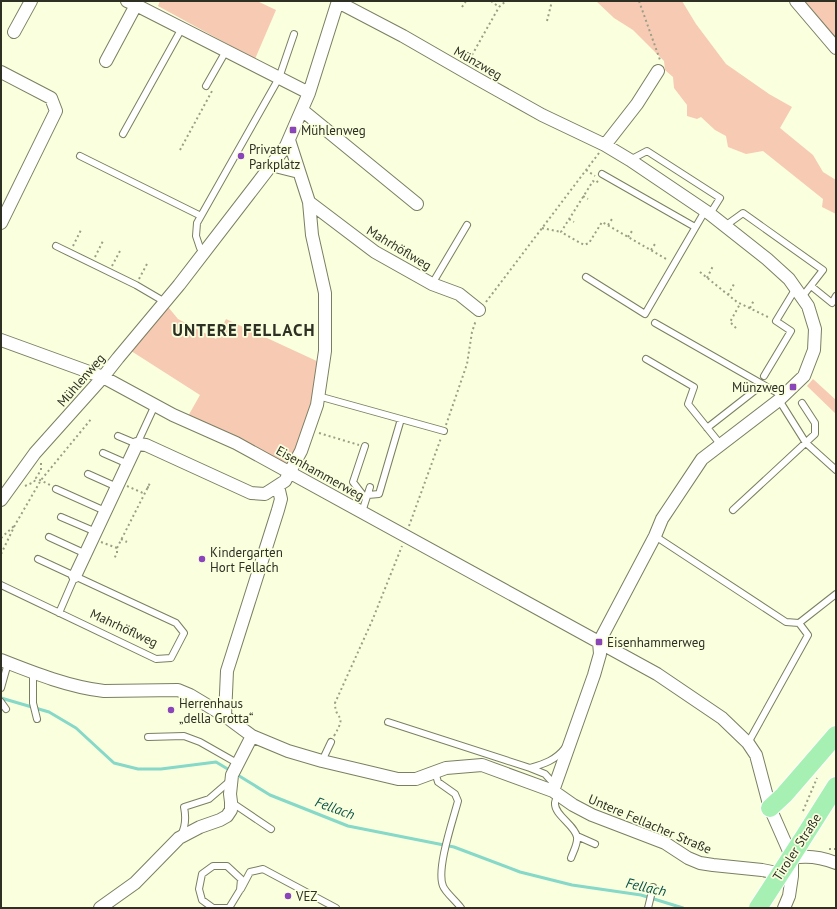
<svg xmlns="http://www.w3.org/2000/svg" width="837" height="909" font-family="'PT Sans',sans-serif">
	<rect width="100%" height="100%" fill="#faffde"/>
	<path fill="#f7cab4" d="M160 1H257L276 10 255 59 158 6Z
		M596 1H682L696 24 726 64 769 94 792 107 780 128 813 155 823 172 836 180V214L822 207 823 199 763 151 746 154 728 147 726 136 715 130 701 117 697 119 687 116V105L674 88 673 77 665 70 664 61 633 30 614 18Z
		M800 1H836V42Z
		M164 302 178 319 216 339 226 319 321 363 315 404 288 468 187 418 200 395 128 349Z
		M813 379 836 400V414L807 386Z"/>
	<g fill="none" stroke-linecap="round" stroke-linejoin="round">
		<path stroke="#86d8c8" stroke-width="3" d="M1 698 49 712 76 728 114 763 138 769H161L216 762 231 771
			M236 774 270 795 348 826 454 847 520 872 572 885 641 895 683 908"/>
		<g stroke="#7b7f62" stroke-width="8">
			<path id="lane" d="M206 86 226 51
				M123 134 182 28
				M80 156 201 216
				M630 160 647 151 720 198 710 214
				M602 174 695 227
				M725 226 743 213 823 270 802 297
				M56 246 136 285 165 302
				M206 251 200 248 196 236 197 223 279 78 294 34
				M586 277 645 314 705 211
				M432 284 467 225
				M811 286 832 303 836 296
				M655 323 783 396
				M646 359 694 387 688 404 721 445
				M764 376 791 331 776 321 796 288
				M318 396 444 431
				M779 400 806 443 836 470
				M707 428 762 385
				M118 436 137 444 155 405
				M365 446 353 482 366 499
				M103 453 128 464
				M88 474 117 487
				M56 489 105 511
				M368 495 379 494 401 419
				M733 510 815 434V423L802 403
				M362 512 370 487
				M61 517 96 532
				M655 536 786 622 799 623 808 635 748 743
				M49 537 86 554
				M1 585 156 659 171 658 184 633 176 623 38 559
				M59 613 75 576
				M799 623 836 594
				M33 672V703L37 719
				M1 688 8 663
				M1 702 6 709
				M388 722 530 768C544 764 556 760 565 748
				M148 737 184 736 200 742 237 763
				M322 761 331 742
				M530 768 545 774 555 785
				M435 772 438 782 455 794 458 801C453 820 436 869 443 886 445 892 457 902 461 908
				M558 794C557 797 555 801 555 803 554 815 575 825 577 837 578 844 573 852 571 858
				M231 802 271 829
				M181 835C186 826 186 817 184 807L209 799 231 780
				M577 836 595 844
				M241 889 250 872 263 869 336 908
				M227 908H213L202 900 199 889 202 874 213 866H227L241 879 240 890 229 908
				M648 908 653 887"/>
		</g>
		<g stroke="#7b7f62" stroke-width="14">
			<path id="street" d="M796 1 836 48
				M338 2 403 36 476 78 542 115 605 145 630 160 710 214 767 259 789 279 808 306 815 329 814 350 804 376 779 400 702 459 662 519 655 536 599 642
				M136 5 309 93
				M14 32 31 1
				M106 61 136 5 127 1
				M1 72 51 98 56 111 1 223
				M302 110 417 204
				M605 145 637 104 658 71
				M271 165 299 172
				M309 202 375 252 432 284 459 294 479 310
				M1 340 103 377 173 415 236 443 657 674 722 718 748 743 756 755 770 808 792 858V876L789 896 784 908
				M1 500 35 453 103 377 118 358 179 285 286 146 309 93 338 1
				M75 576 137 444 146 445 251 493 265 494 285 481 301 451 317 405 325 351V293L312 235 309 202 289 140
				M1 660C34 673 69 687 104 691L178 690 190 695 225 716 252 736 288 751 322 761 398 779H416L446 768 482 765 553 791 573 805 592 815 665 843 688 858 700 863 713 865 762 870 787 875
				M225 716 227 671 278 510 281 499 278 486
				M553 791 594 675 600 654 599 642
				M792 858C807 855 821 857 836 863
				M100 908 135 883 179 838 200 827 220 820 227 816 231 810V802L230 794 232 775 252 736"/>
		</g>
		<g stroke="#fff" stroke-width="20">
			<path id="primary" d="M770 808 784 795 836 735
				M800 843 836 786"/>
		</g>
		<path stroke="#9b9f87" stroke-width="2" stroke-dasharray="2 3" stroke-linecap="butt" d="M491 1 499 7
			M639 1 660 60
			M462 7 466 1
			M547 21 552 1
			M472 55 499 7 506 1
			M180 150 212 91
			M586 170 595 176
			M598 181 596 183 593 181 561 232 584 245 589 243 602 222 668 260
			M583 196 588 199
			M569 219 574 222
			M608 225 612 219
			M542 228 561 232
			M628 237 632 231
			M73 246 81 230
			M651 250 655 244
			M95 257 103 241
			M112 266 121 249
			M700 272 737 302 770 318
			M707 278 713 266
			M139 279 148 262
			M728 295 734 284
			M486 302 599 153
			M750 308 754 300
			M736 328 730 322 740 304
			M446 425 467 364 472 332 476 320
			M319 433 359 445
			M41 463V470L36 478 50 485
			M25 486 34 482 36 478
			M127 486 143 493
			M147 487 151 488
			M409 526 441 438
			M1 538 14 526
			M121 539 127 542
			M101 542 117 548V553L114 559
			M117 548 150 483
			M1 554 15 525 41 480 92 418
			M334 736C348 712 335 722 335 703L372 621 402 546
			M803 811 817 778
			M829 849H836"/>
		<use href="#lane" stroke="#fff" stroke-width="6"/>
		<use href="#street" stroke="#fff" stroke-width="12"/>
		<use href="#primary" stroke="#a7f0b3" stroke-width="18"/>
		<g stroke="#fff" stroke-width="20" stroke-linecap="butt">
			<path id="primary-bridge" d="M758 908 800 843"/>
		</g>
		<use href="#primary-bridge" stroke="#a7f0b3" stroke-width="18"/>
	</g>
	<g fill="#8945b9" stroke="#faffde" stroke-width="1.5">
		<rect x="289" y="126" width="8" height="8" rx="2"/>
		<circle cx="241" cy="156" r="4"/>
		<rect x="789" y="383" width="8" height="8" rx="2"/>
		<circle cx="202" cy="559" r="4"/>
		<rect x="595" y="638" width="8" height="8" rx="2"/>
		<circle cx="171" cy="710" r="4"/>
		<circle cx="288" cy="896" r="4"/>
	</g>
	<g text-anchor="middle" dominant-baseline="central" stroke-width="3.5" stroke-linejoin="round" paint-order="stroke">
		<g font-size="13" fill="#2e3024" stroke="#faffde">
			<text transform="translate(478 63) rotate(30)">Münzweg</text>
			<text transform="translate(399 248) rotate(31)">Mahrhöflweg</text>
			<text transform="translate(81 380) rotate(-49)">Mühlenweg</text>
			<text transform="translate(320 473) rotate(29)">Eisenhammerweg</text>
			<text transform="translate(124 628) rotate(25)">Mahrhöflweg</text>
			<text transform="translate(650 824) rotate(23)">Untere Fellacher Straße</text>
			<text transform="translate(797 847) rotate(-57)">Tiroler Straße</text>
		</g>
		<g font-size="13" fill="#2e3024" stroke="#faffde" text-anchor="start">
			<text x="301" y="130">Mühlenweg</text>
			<text x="249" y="149">Privater<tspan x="249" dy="15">Parkplatz</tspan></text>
			<text x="785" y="387" text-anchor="end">Münzweg</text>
			<text x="210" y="552">Kindergarten<tspan x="210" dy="15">Hort Fellach</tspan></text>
			<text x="607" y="642">Eisenhammerweg</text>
			<text x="179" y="703">Herrenhaus<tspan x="179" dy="15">„della Grotta“</tspan></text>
			<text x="296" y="896">VEZ</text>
		</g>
		<g font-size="14" font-style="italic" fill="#075247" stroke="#faffde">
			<text transform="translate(335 808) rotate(20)">Fellach</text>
			<text transform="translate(646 887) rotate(13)">Fellach</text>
		</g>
		<g font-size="17" font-weight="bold" letter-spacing="1" fill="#2e3024" stroke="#faffde">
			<text x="244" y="330">UNTERE FELLACH</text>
		</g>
	</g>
	<rect width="837" height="909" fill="none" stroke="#2e3024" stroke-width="4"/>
</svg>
